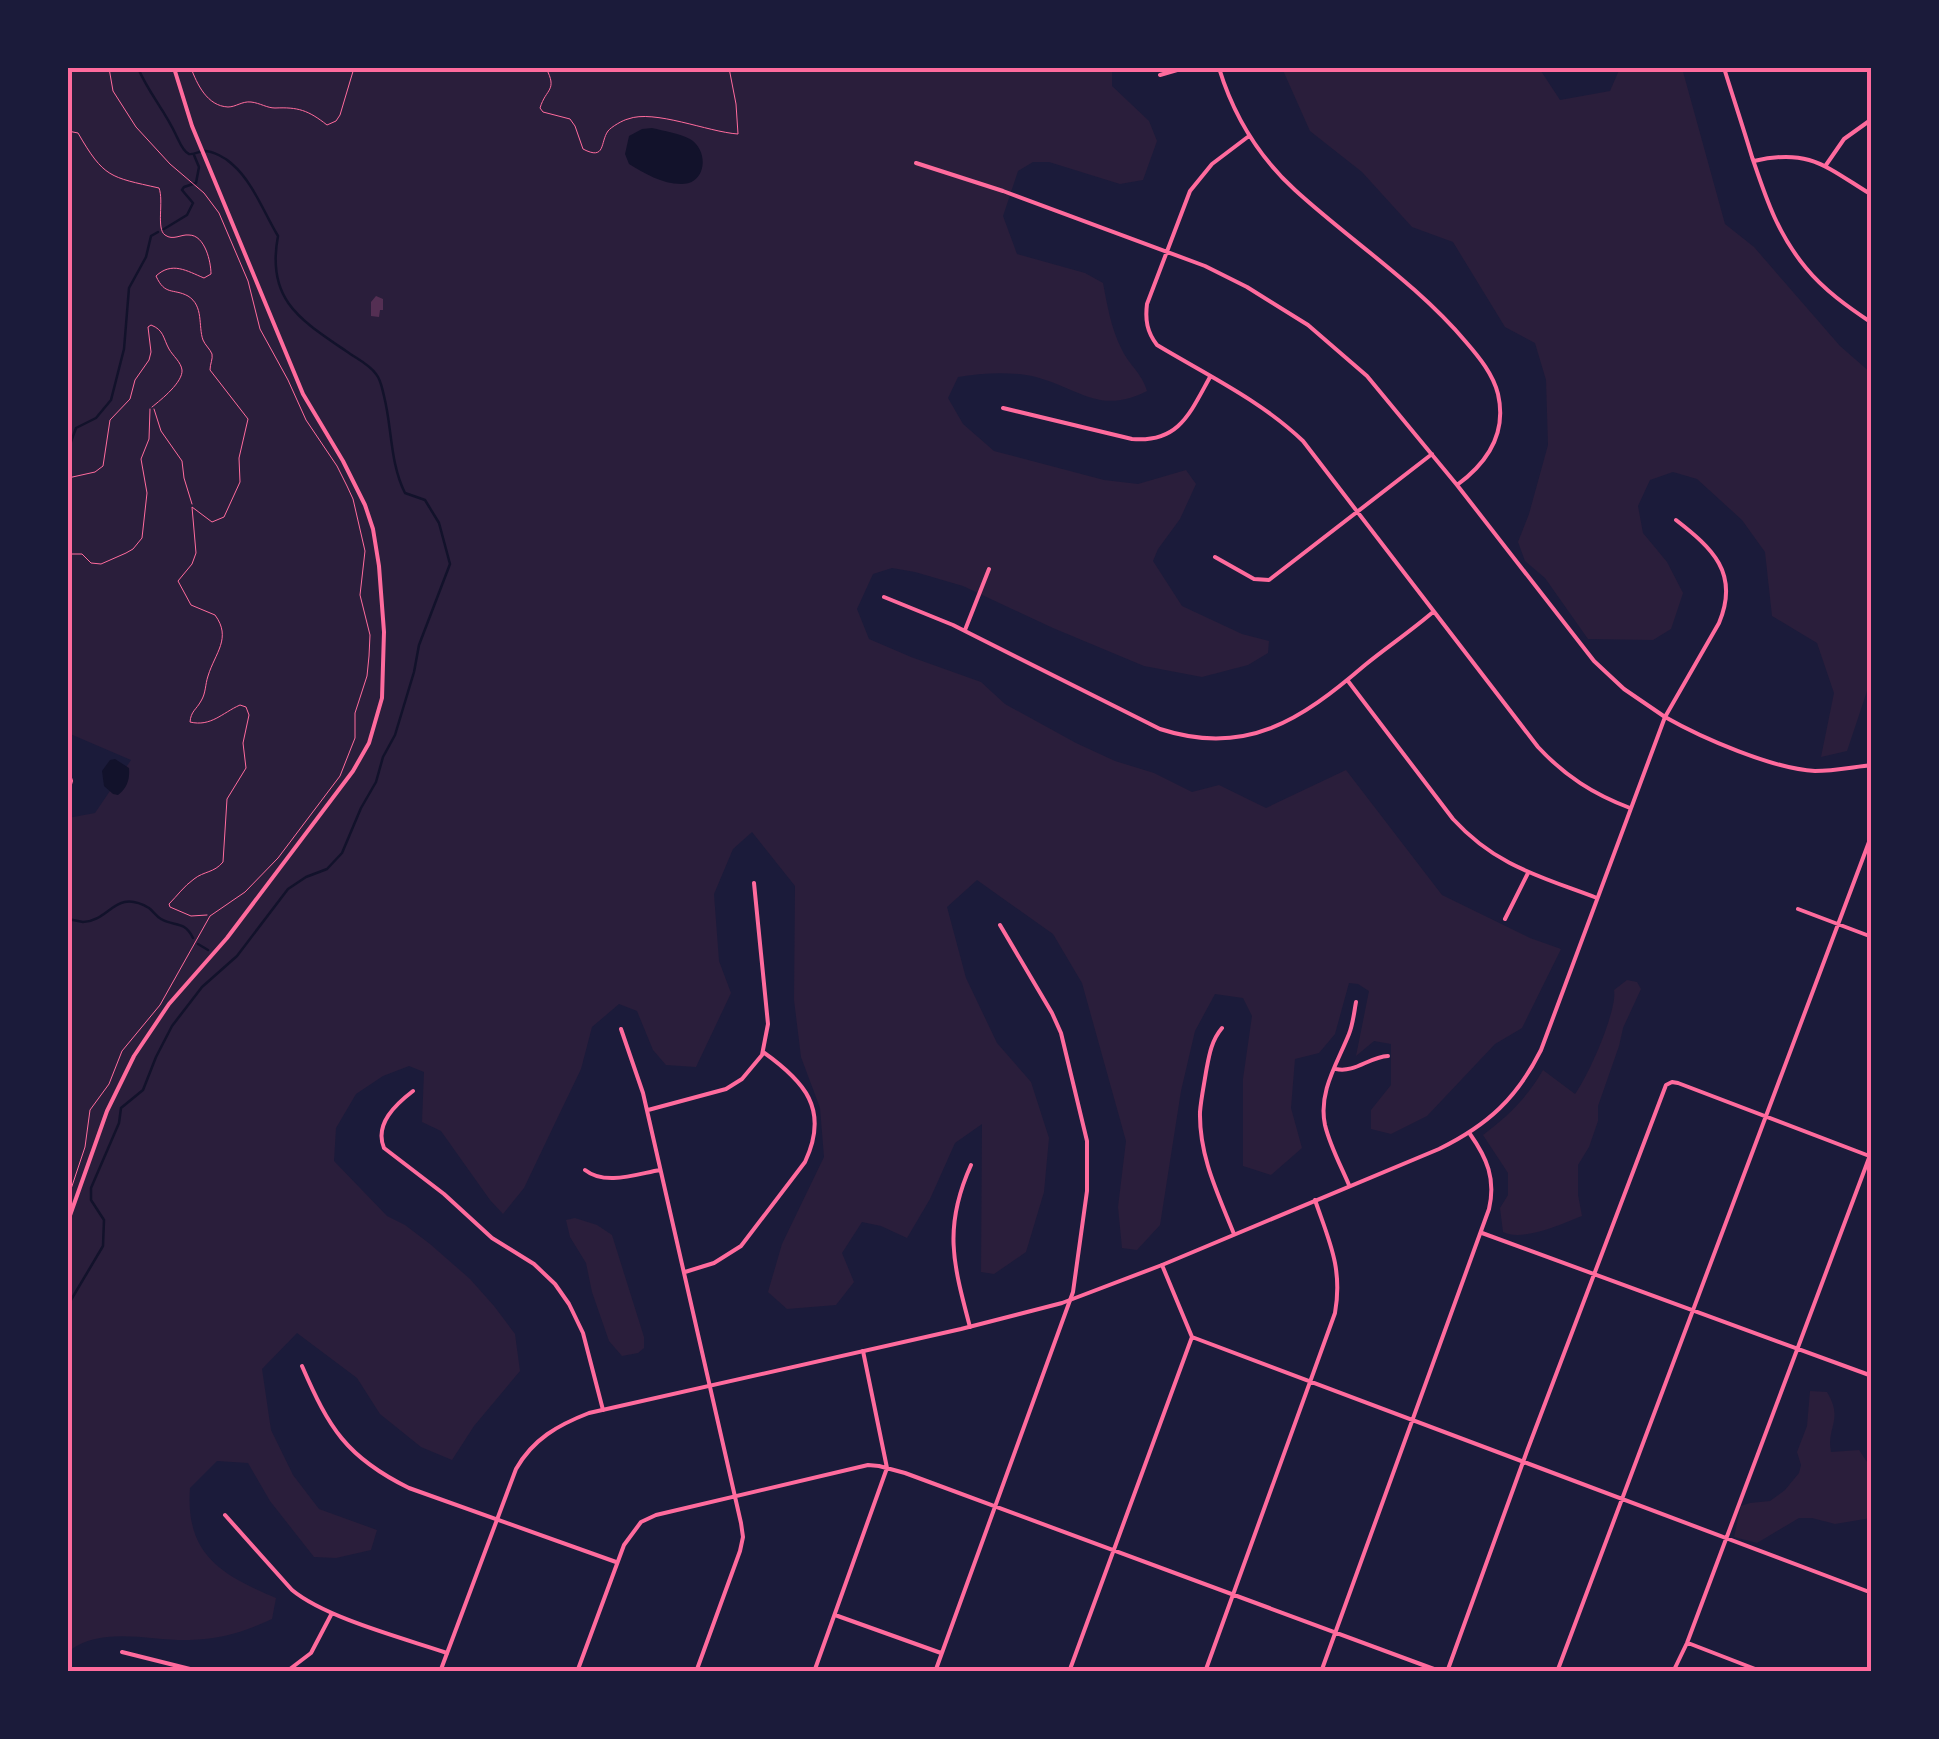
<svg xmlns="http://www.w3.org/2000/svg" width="1939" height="1739" font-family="Arial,sans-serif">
	<rect width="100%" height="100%" fill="#1b1b3a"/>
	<path fill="#2a1e3b" d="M68 68H1112V86L1149 121 1157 141 1143 180 1120 184 1049 162H1033L1018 171 1003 216 1017 254 1085 273 1103 283C1107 304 1111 328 1121 348 1128 364 1142 373 1147 391 1100 415 1080 389 1036 377 1011 371 982 373 958 377L948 398 963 424 994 451 1104 480 1138 484 1186 470 1196 484 1180 519 1158 549 1153 561 1182 606 1242 634 1269 641 1268 653 1248 665 1202 677 1144 666 1053 628 963 586 915 572 892 568 873 574 857 609 869 639 911 657 981 682 1005 704 1076 743 1115 761 1154 773 1192 792 1219 785 1266 808 1346 770 1442 895 1530 938 1561 949 1522 1028 1495 1044 1427 1116 1391 1134 1371 1129V1110L1391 1085V1044L1374 1041 1356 1056 1369 991 1358 984 1349 983 1335 1034 1319 1053 1295 1059 1291 1108 1302 1148 1271 1175 1243 1166V1079L1252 1016 1243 998 1215 994 1195 1031 1181 1091 1160 1225 1137 1250 1122 1248 1118 1207 1126 1141 1082 983 1053 934 977 880 947 907 966 978 997 1043 1031 1082 1049 1138 1044 1192 1026 1252 994 1274 981 1272 982 1124 955 1143 930 1199 907 1238 881 1226 862 1222 842 1253 854 1282 836 1305 787 1309 768 1292 782 1244 824 1157 820 1108 801 1057 794 1000 795 886 752 832 733 849 714 894 719 961 731 993 696 1067 666 1065 653 1050 637 1011 619 1004 592 1027 581 1069 556 1121 524 1188 503 1214 490 1200 441 1131 422 1122 424 1072 409 1066 383 1076 356 1094 336 1128 334 1161 387 1216 405 1225 430 1244 470 1279 494 1306 515 1334 520 1371 474 1426 452 1460 421 1447 380 1414 357 1378 297 1333 262 1369 271 1430 293 1475 319 1509 377 1530 371 1550 336 1558 314 1557 270 1501 248 1463 217 1461 190 1488C185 1555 222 1575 276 1598L272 1619C244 1632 221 1639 189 1640 151 1641 100 1625 68 1652V818L95 813 131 760 68 733Z
		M1282 68H1539L1560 100 1610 91 1620 68H1682L1725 224 1754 247 1840 346 1871 373V679L1847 751 1821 757 1834 693 1817 643 1772 616 1765 552 1742 520 1697 479 1673 472 1650 480 1638 506 1643 533 1667 562 1683 593 1671 629 1653 640 1588 639 1545 578 1525 561 1518 542 1529 514 1548 445 1546 380 1535 343 1505 327 1453 242 1412 227 1362 172 1310 131Z
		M1627 980 1637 982 1641 989 1623 1028 1619 1046 1598 1106V1121L1589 1147 1578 1165V1195L1582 1216C1562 1224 1522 1242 1503 1232L1500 1208 1508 1195V1173L1483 1135C1508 1116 1527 1098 1543 1070L1575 1094C1588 1077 1618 1009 1614 990Z
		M575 1218 597 1225 612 1235 644 1337V1348L638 1353 622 1356 609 1341 592 1292 586 1263 570 1237 566 1220Z
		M1810 1391 1827 1392C1844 1420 1826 1427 1831 1452L1859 1450 1871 1468V1518L1835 1524 1812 1518H1799L1757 1543 1734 1537 1741 1506 1750 1503 1770 1501 1785 1490 1799 1473 1801 1465 1797 1452 1807 1426Z"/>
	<path fill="#12122b" d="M652 128C664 131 679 133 690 139 710 151 706 185 681 184 662 184 644 173 629 164L625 154 629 136 642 129Z
		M115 759 129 768C130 780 127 788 118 795L113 794 104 786 102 771 110 760Z"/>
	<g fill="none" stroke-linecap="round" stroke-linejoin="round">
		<path stroke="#12122b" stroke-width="2.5" d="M164 229 187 215 193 203 182 190 184 187 196 183 199 167 194 155
			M68 450 76 428 96 418 111 400 124 349 129 288 146 257 151 236 158 232
			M68 919C68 919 83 922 83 922 110 921 115 888 149 908 153 911 156 916 161 919 175 927 184 920 193 938
			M198 944 208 950
			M68 1305 103 1246 104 1220 91 1200V1188L119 1123 121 1108 143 1090 156 1057 172 1026 202 987 237 956 288 889 306 877 327 869 342 853 361 808 376 782 383 757 395 735 414 672 419 645 450 564 439 523 425 500 405 493C390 464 392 427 384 396 382 388 381 380 376 374 369 364 357 359 346 351 299 319 266 299 278 236 264 213 253 182 232 164 226 158 213 151 204 151 200 151 194 155 189 154 183 152 179 141 176 135 165 111 148 92 138 68"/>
	</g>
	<path fill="#542f53" d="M376 296 383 299V310H380L379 317 371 316V302Z"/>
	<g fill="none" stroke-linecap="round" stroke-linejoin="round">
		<path stroke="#ff6b9d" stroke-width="1" d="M191 68C197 84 207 106 228 107 236 107 242 101 251 102 260 103 267 108 275 108 298 107 308 110 327 125L336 121 340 115 354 68
			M546 68C558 91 546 88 540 108L543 112 570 119 575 126 583 149C606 161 600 142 608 131 611 127 623 120 628 119 654 109 708 132 738 134L736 104 729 68
			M68 131 78 133C104 178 110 177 159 188 164 201 156 229 165 235 173 241 181 234 189 235 205 235 211 262 211 274L204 278C187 271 172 261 156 276 165 296 173 288 188 296 204 306 198 326 203 340 205 345 210 349 212 354 213 359 210 364 210 370L248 419 239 458 240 482 224 517 212 522 192 507 196 553 192 564 178 581 191 605 215 615C232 638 215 653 208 676 205 685 206 693 201 701 196 710 191 711 190 722 211 727 222 713 240 705L246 707 249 715 243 743 246 768 227 799 223 862C214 873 204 871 194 879 184 886 177 896 169 904L170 907 191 916 207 915
			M154 409 161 431 182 461 184 478 192 504
			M68 478 95 472 103 466 110 420 130 399 135 380 149 360 151 352 148 327 151 325C164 330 163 338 169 349 173 356 181 362 182 370 183 382 162 399 152 407
			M68 554H82L91 563 101 564 126 553 133 549 142 538 147 493 141 459 149 439 150 409
			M68 1198 85 1147 90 1110 109 1084 122 1051 160 1005 210 916 245 892 278 858 340 776 355 738V713L367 676 369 656 370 635 360 595 365 551 353 499 347 486 337 466 306 420 288 380 260 329 248 281 219 213 204 193 170 164 136 127 113 91 109 68"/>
		<path stroke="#ff6b9d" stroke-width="4" d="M1219 68C1233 114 1259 157 1295 190 1352 242 1416 283 1466 342 1479 357 1493 374 1498 394 1507 433 1487 463 1457 485
			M1724 68C1733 97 1743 127 1752 157 1766 198 1777 233 1806 268 1824 290 1848 307 1872 323
			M1160 75 1184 68
			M1249 136 1212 164 1190 191 1147 304C1145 320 1147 332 1157 345 1207 375 1260 400 1303 441L1538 747C1565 776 1593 794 1630 808
			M1754 161C1810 148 1826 167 1872 195
			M916 163 1003 191 1205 266 1247 287 1308 325 1367 376 1457 485 1594 661 1624 689 1665 717 1719 623C1740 573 1712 548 1676 520
			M1826 165 1844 139 1872 119
			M1003 408 1132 439C1179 443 1190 413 1210 377
			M1215 557 1254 579 1269 580 1432 454
			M884 597 953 625 1160 729C1246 757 1301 720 1365 665 1387 647 1411 631 1433 612
			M965 630 989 569
			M1348 681 1453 819C1496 866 1539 876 1597 898
			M68 772 71 781 68 791
			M1798 909 1872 937
			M1505 919 1528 873
			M1222 1028C1211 1041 1209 1056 1206 1072 1204 1085 1201 1099 1200 1112 1199 1156 1218 1194 1234 1234
			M621 1029 643 1093 741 1523 743 1537 740 1551 696 1672
			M1336 1069C1355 1073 1369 1057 1388 1056
			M413 1091C396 1104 374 1124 384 1148L444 1194 492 1238 534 1264 555 1284 569 1304 583 1333 603 1410
			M648 1110 726 1089 742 1079 762 1055 768 1024 754 883
			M585 1170C605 1186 637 1174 660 1170
			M1349 1185C1341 1166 1330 1146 1325 1125 1318 1092 1337 1064 1349 1034 1353 1024 1354 1013 1356 1002
			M1482 1233 1872 1376
			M1162 1265 1192 1337 1872 1593
			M685 1272 714 1263 741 1246 805 1162C830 1109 804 1081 763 1052
			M970 1327C953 1263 943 1227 971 1165
			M302 1366C329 1428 346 1457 409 1488L616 1562
			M225 1515 292 1590C326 1618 403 1638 447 1653
			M835 1615 941 1653
			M1688 1643 1763 1672
			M122 1652 202 1672
			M286 1672 311 1653 332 1613
			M577 1672 624 1545 641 1522 656 1515 868 1465 879 1466 905 1473 1442 1672
			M814 1672 887 1468 863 1351
			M935 1672 1073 1292 1087 1191V1141L1061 1033 1052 1013 1000 925
			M1069 1672 1192 1337
			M1205 1672 1335 1313C1343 1268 1329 1241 1315 1200
			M1321 1672 1489 1209C1496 1179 1487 1158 1470 1134
			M1447 1672 1527 1451 1666 1085 1672 1082 1678 1083 1872 1157
			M1557 1672 1872 834
			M1673 1672 1687 1643 1872 1150"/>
		<path stroke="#ff6b9d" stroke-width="4" d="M68 1221 107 1111 134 1056 169 1004 227 938 353 771 369 743 382 698 384 632 379 566 373 529 365 505 343 461 303 394 192 126 174 68
			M440 1672 516 1469C533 1439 558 1425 589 1413L961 1329 1062 1303 1162 1265 1439 1149C1488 1125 1517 1098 1541 1050L1665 717C1702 738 1773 769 1815 771 1834 771 1853 767 1872 765"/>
	</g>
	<rect width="1939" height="1739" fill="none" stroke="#1b1b3a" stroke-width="140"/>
	<rect x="70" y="70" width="1799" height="1599" fill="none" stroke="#ff6b9d" stroke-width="4"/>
</svg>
